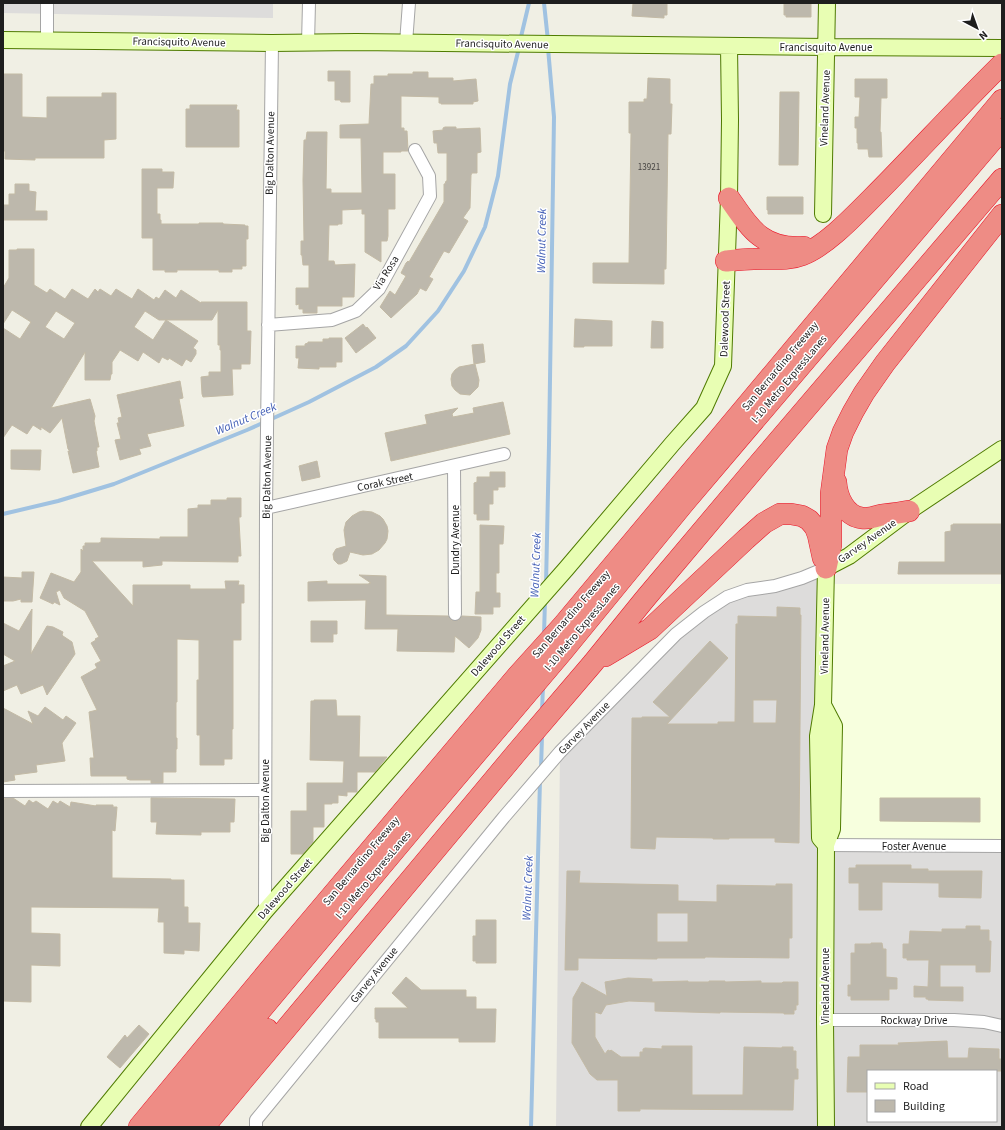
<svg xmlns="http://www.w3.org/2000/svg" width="1005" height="1130" font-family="'Source Sans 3',sans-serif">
	<rect width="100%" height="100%" fill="#f0efe4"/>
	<path fill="#dddcdb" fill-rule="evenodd" d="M3 3H273V18L3 13Z
		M826 568V584L1002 846V1127H556L560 752 676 634 727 597ZM868 1071H996V1121H868Z"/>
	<path fill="#f7ffde" d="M826 584H1002V846L826 845Z"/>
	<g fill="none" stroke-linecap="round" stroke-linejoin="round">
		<path stroke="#a0c2e1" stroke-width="4" d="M544 3 548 41
			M520 41 529 3
			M3 514 58 501 114 484 247 430 309 402 376 367 406 346 438 311 464 271 485 227 498 176 510 84 519 48
			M546 585 549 445 554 117 548 48
			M544 635 545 600
			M542 711 543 686
			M541 769 542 736
			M531 1127 540 780"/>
	</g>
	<path fill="#bdb8ac" stroke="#c3baa5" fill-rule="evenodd" d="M633 3H667V15H664V18L632 16Z
		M784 3H811V17H786V15H784Z
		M328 71H350V102H341L340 100H335V81H328Z
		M413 72H428V78H453V81L476 79 478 101 473 102V104H441V103H439V97L401 96V128H404V131H407L408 151H401V152H383V174H395V209H388V236L387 241H381V262L365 252V214H362V209L342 210V224H338V225H329L328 261H334L335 265 355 264 354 297H342V306H317V313H303V309H299V304L296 305V288H309V265H303L302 255H301V241H304L303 180 304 140H306L307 132H327L326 189H331V193H362L361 138H340V125L369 124 371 84H374V76H388V74H413Z
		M3 74H22V117L47 118V97H102V93H116V139L104 140V158H35V160L5 159V151H3Z
		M648 78 670 79V104H672L671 134H668L666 269H664V284L593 283V263H629L631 133H629V102H644V99H647Z
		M855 79H887V98H881L880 132H881L882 157H869L868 149H858V143H857V128H855V117H859L860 97H855Z
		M780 92H799L798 165H779Z
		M190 105H237L236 110H239V147H186V109H190Z
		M445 127H456V129L480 128 481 152 477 153V173H472L471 175 470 208 463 218 468 221 449 253 444 251 429 277 433 279 426 291 420 288 417 294 391 318 380 307 390 291 395 295 406 276 401 273 406 263 408 261 409 262 444 202V184H445L446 181H447V153H438L437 143H434L433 131 443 130V128Z
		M142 169H162V172H174L173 188H157V214H160V220H161V224H199V223H223V224L245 225V226H248V239H246V266H242V269H232V272H219V270H177V272H165V270H153V238H142Z
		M15 184H29V191L36 192 35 211H47V220H3V205H9V194H15Z
		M767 197H803V214H768V210H767Z
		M17 249H34V285L47 293 50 289 65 299 72 289 88 299 95 289 98 292 100 289 111 296 116 289 132 299 138 289 154 300 156 297 159 299 165 290 176 298 181 290 201 303V302H247V331H251L250 364H241V369H232L233 395 203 397 202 394 201 377 209 376V372H221V350H220V345H218V310L212 320H159L145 311 134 327 153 340 166 320 198 341 193 348 196 350V354L191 362 186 359 182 366 169 358 168 360 162 357 159 363 143 352 138 361 120 350 112 362V374H111L110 380H85V352L51 408 90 399 95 416 94 421 99 447H97V451H96L99 467 73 473 68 451H70L68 449 62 418 50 433 41 427V430L33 425 27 434 12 425 3 438V328L20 339 31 322 12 310 3 324V288L9 278V250H17ZM56 311 75 323 64 339 45 327Z
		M575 319 612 321V346H584V347H574Z
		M652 321 663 322V348H651Z
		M363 324 366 328 367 327 376 338 356 353 345 338Z
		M329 338H342V362H336V367H319V369L298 368 299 358H296V346H305V344L308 343V342H323V339H329Z
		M483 344 485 362 474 364 472 345Z
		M475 364 479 380 478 387 470 395 460 394 455 390 452 386 451 379 452 374 455 370 459 367Z
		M180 381 183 398 179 399 184 426 147 434 151 446 139 449 141 454 120 460 115 440 121 439 117 423H119L118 418 122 417 117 395Z
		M503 402 510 434 391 461 385 433 427 424 425 415 458 408 452 414 453 417 474 413 473 408Z
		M11 450H41L40 470 11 469Z
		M317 461 320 477 302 481 299 466Z
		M490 472H505V487H498V490H493V504H489V520H477V514H474V483L477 482V477H490Z
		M227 498H241V517H239V521L241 556H238V562L162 561V565L143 567V561H92L133 606V585H190V589H226L225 581H239L238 585H244V603H241V640H233V729H232V759H224V765H200V735H197V680H199V640L177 639V702H176V738H177V749H176V772H163V783H151V780H130L127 779V776H91L90 758H94L89 712 97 710 81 677 97 668 95 664 101 661 91 643 96 640 95 639 99 637 85 611 64 598 60 590 56 592 60 605 54 602 53 604 40 598 51 573 74 582 81 572V549L83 551V546H85V543H99L101 542V538L160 539V537H188V509L198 508V505H211V500H227Z
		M363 511 372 512 380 516 383 519 387 526 388 531 387 539 385 543 379 550 372 554 363 555 350 552 347 561 341 564H338L334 560 333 554 336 549 346 546 344 530 346 522 352 516 359 512Z
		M953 524H1002V574H898L899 562H945V532L951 531V525H953Z
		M480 525 504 526 503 544H499V573H496V593H500V607H493V614H475L476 592H480Z
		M22 572H34L32 602H21V599L13 601H3V577L22 578Z
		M359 575 386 576V615L448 616 451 620 455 621 459 620 462 616 481 617V630L478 638 469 648 455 636 454 652 397 651 398 629H365L366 600 308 601V582L327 581V584H369V583H371Z
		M777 607 800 608V615H801L799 843 775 842V838H729V839H713V838L656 837 655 849 631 848 632 718H642V717H670L653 702 710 641 728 658 667 724H718V722H735L736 624H738V616L777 617ZM753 700H777L776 723H753Z
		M32 609 31 654 47 626 53 627 63 632 62 635 63 636 72 642 75 654 47 695 43 685 21 694 17 685 3 691V666L15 661 3 654V623L19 631Z
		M311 621H337V634H333V642H311Z
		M314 700H336L337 716H360L359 757H387L375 772H357V792H347V796L338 795V803H332V804H324V827H313V842L303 854H291V811H307V783H343L344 761 310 760 311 701H314Z
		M45 707 63 720 66 716 76 723 62 743 65 761 36 765 37 772 14 775 15 780 3 782V708L33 724 28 711 38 716Z
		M5 798H13L25 806 29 800 33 803 36 801 48 809 53 801 58 804 60 801 70 807 71 802 96 806V805H113V807H117L115 831 112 830V878L171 879V880H184V907H188V923H200L199 951 184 950V954L164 953V922H158L159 908 31 907V933L60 934V966L31 965V1002L3 1001V802Z
		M151 798 235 799 234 822H230V832H201V835L156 834 157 822H151Z
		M880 798H980V822L880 821Z
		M856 865H911V869H928V871H982L981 898 939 897V883L882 882V910H859V883H849V868H856Z
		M567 871H580L579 883 678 885V901L717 902V885L776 886V884H792V938H789V958L705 957V958H657V959L578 958V970H565ZM657 913H688V942H657Z
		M476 920H496V963H476V961H473V936H476Z
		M966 926H980V930H989V941H991L990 972H976V965H940V987H963V1001L928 1000V999H926V997H914V986L928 987 929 960H907V958H903V944H909L910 931 942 932V929H966Z
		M871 943H882L883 949H886V977L897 978V989H889V1000H851V996H848V985H851V953H855V944H871Z
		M406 977 421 990H466V997H476V1009H496L495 1042H459V1038H379V1022H376V1019H375V1008H408L392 993Z
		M628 978 652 979V982L688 981V982H709V981H725V982L761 981V983H782L783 982H798V1005H796V1010H794V1014H784V1013L720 1012V1013L655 1011V1002L629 1001 606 1005 601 1014 595 1012V1037L605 1054 608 1050 610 1051 611 1050 621 1057H640V1052H643V1049L645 1048 662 1049V1046H692V1095H743L744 1047 782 1048V1047H793V1051H796V1069H798V1079H794L793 1110 640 1109V1111H618V1080H597L590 1074 572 1043 573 998 582 982 607 996 605 982Z
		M139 1025 149 1034 120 1068 107 1057 125 1035 127 1038Z
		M947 1041 948 1058H968L969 1048 999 1049V1059H1002V1071H868V1092H847L848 1057H860V1045H899L898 1043Z"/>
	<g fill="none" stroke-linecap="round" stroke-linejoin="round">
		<g stroke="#a5a5a5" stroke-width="14">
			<path id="street" d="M47 41V3
				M308 43 309 3
				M406 43 409 3
				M268 325 332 320 356 311 379 289 430 196 429 176 415 150
				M454 466 455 614
				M266 508 504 454
				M3 791 265 790
				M826 845 1002 846
				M265 911 266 508 272 43
				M825 1020H954L984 1022 1002 1026
				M256 1127V1120L504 817 560 752 676 634 704 612 727 597 747 590 775 586 802 578 826 568"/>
		</g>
		<g stroke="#4f7b00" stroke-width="18">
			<path id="secondary" d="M3 40 272 43 356 42 827 47 1002 48
				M823 214 827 3
				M823 705 834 726 832 829 826 845 825 1020 826 1127
				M826 845 820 838 818 736 823 705 826 568 849 556 909 511 1002 449
				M89 1127 265 911 566 569 673 443 704 408 723 366 729 198 730 120 729 46"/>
		</g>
		<g stroke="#e91629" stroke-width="22">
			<path id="highway" d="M729 198C750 228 762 250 804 247
				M726 261C736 260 745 259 754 259 770 258 787 261 802 255 826 246 854 216 872 198 916 154 958 107 1002 64
				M836 482C837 497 845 516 862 518 869 519 874 517 881 515 890 514 900 513 909 511
				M826 568 831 545V494L837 449 843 432 853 412 864 393 885 363 1002 215
				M605 656 650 629 746 539 764 523 780 514H791L802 516 809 520 815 527 818 535 823 558
				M139 1127 280 957 518 675 564 624 1002 100
				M163 1127 424 815 563 651 684 503 1002 129
				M185 1127 267 1029
				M204 1127 517 752 593 663 644 600 756 467 1002 179"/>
		</g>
		<use href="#street" stroke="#fff" stroke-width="12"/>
		<use href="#secondary" stroke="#e8feb3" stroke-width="16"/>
		<use href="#highway" stroke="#ee8c85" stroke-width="21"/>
	</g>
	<g text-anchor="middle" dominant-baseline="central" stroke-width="3" stroke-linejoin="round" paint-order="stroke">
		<g font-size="9" fill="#464442">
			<text x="649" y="167">13921</text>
		</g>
		<g font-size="11" fill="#1e1e1e" stroke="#fff">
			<text transform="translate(179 42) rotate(1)">Francisquito Avenue</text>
			<text transform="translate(502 44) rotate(1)">Francisquito Avenue</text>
			<text x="826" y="47">Francisquito Avenue</text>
			<text transform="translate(825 108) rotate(-88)">Vineland Avenue</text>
			<text transform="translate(270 153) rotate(-89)">Big Dalton Avenue</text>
			<text transform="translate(386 273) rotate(-58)">Via Rosa</text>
			<text transform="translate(725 319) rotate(-88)">Dalewood Street</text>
			<text transform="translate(780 366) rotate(-50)">San Bernardino Freeway</text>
			<text transform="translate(789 379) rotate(-50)">I-10 Metro ExpressLanes</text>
			<text transform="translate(267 477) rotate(-89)">Big Dalton Avenue</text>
			<text transform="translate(385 482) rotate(-12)">Corak Street</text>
			<text transform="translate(455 540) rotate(-90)">Dundry Avenue</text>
			<text transform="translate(867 541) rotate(-35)">Garvey Avenue</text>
			<text transform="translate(571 614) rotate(-49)">San Bernardino Freeway</text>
			<text transform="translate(582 627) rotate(-50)">I-10 Metro ExpressLanes</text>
			<text transform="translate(825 636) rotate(-89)">Vineland Avenue</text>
			<text transform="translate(498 646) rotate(-49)">Dalewood Street</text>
			<text transform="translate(584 728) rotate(-46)">Garvey Avenue</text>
			<text transform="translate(265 801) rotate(-90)">Big Dalton Avenue</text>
			<text x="914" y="846">Foster Avenue</text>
			<text transform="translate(361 861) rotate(-50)">San Bernardino Freeway</text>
			<text transform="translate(373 875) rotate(-50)">I-10 Metro ExpressLanes</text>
			<text transform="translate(285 889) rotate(-49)">Dalewood Street</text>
			<text transform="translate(374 975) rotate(-51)">Garvey Avenue</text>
			<text transform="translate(825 986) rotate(-90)">Vineland Avenue</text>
			<text x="914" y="1020">Rockway Drive</text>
		</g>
		<g font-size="12" font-style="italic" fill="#435fb6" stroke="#fff">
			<text transform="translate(542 241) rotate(-89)">Walnut Creek</text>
			<text transform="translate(246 419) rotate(-23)">Walnut Creek</text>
			<text transform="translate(536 565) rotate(-88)">Walnut Creek</text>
			<text transform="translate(528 888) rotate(-88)">Walnut Creek</text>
		</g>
	</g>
	<rect width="1005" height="1130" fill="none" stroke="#1e1e1e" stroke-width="8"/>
	<rect x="867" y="1070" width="130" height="52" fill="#ffffff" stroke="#a5a5a5"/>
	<rect x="875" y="1083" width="20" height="6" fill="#e8feb3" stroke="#a5a5a5"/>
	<text x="903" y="1090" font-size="12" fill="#1e1e1e">Road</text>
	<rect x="875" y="1100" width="20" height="12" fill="#bdb8ac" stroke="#a5a5a5"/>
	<text x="903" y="1110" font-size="12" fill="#1e1e1e">Building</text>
	<g transform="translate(977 28) rotate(139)" stroke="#ffffff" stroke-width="3" paint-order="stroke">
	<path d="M0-3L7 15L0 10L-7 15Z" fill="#1e1e1e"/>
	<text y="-6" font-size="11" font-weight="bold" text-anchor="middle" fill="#1e1e1e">N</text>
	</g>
</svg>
